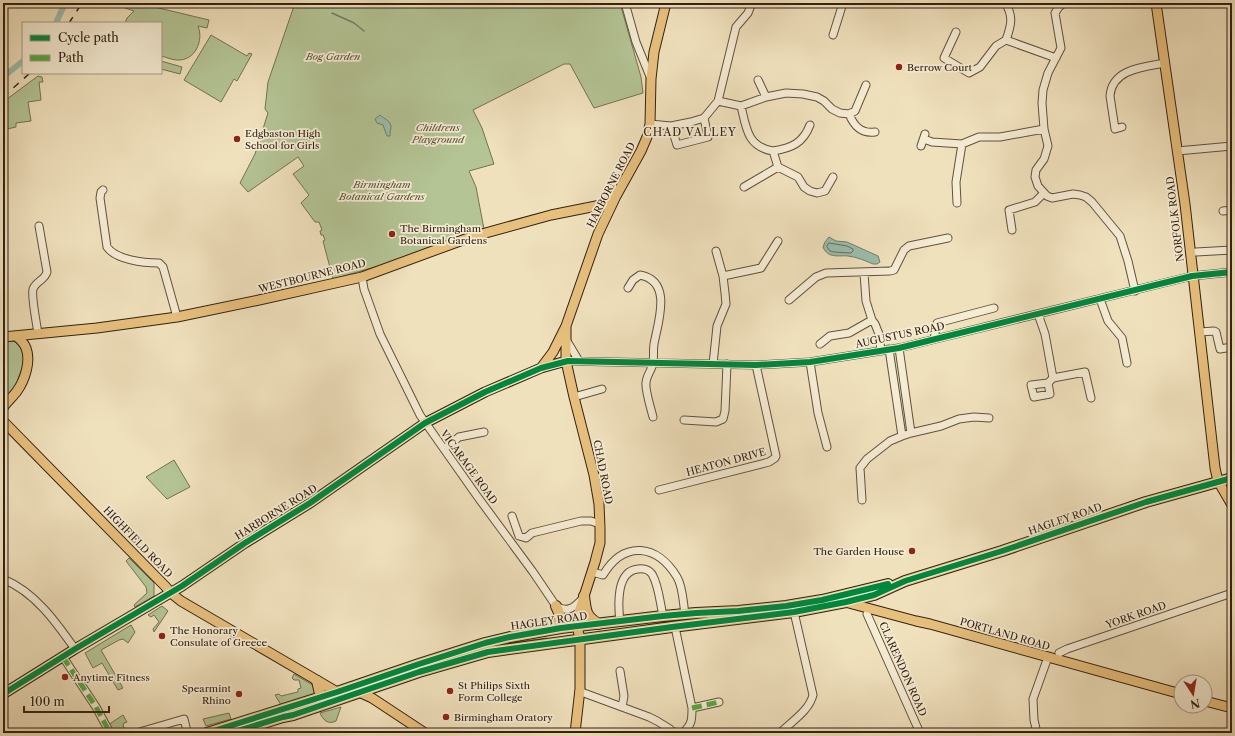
<svg xmlns="http://www.w3.org/2000/svg" width="1235" height="736" font-family="'Libre Caslon Text',serif">
	<rect width="100%" height="100%" fill="#f0e1bd"/>
	<filter id="stains"><feTurbulence type="fractalNoise" baseFrequency=".005" numOctaves="4"/><feColorMatrix values="0 0 0 0 .2 0 0 0 0 .09 0 0 0 0 .02 0 0 0 .5 -.17"/></filter>
	<radialGradient id="worn" r=".72"><stop offset=".6" stop-color="#630" stop-opacity="0"/><stop offset="1" stop-color="#630" stop-opacity=".3"/></radialGradient>
	<path fill="#b4c495" stroke="#747254" d="M126 3H138L209 20 207 28 198 26C204 41 195 61 177 60 172 60 166 57 161 56V23H125L127 18 134 11 125 8Z
		M295 3H620L641 77 643 93 594 108 570 64H564L473 110 482 128 494 164 469 171 476 187 484 229 382 265 333 279 323 241 325 240 323 235H321L320 231 322 230 319 222H315L301 203 309 195 293 174 304 166 298 157 248 192 240 183 255 154 268 113 265 109 268 82Z
		M211 35 247 56 249 53 252 54 237 81 234 79 221 102 184 80Z
		M161 61 182 67 180 74 161 69Z
		M38 76 42 77 43 82H39L41 100 28 102 31 121 16 123V127L7 129 6 128 4 129 3 127V102Z
		M3 341H16L23 349 24 358 23 365 15 388 3 403Z
		M174 460 190 487 167 499 146 477Z
		M129 558 154 583V596L135 607 134 605 147 593 146 587 126 561Z
		M162 606 168 611 154 632 153 629 159 622 154 615 151 617 148 615Z
		M131 625 135 632 128 643 123 639 119 640 101 650 123 688 118 690 102 663 93 668 85 653Z
		M547 638V640L491 649 492 645Z
		M294 674 316 687 317 694 281 705 275 695 279 694 281 696 298 692V689L301 688 299 680H294L292 678Z
		M341 707 336 721C328 725 323 720 320 713Z
		M229 713 231 719 206 726 203 719Z
		M123 715 127 722 124 723 123 725 124 728 127 730 119 733H111L108 725Z
		M582 729 603 731V733H581Z"/>
	<path fill="#9bbead" stroke="#717f6f" d="M380 115C384 119 392 121 391 128 390 131 390 133 390 136H387L383 125 377 123 375 119Z
		M829 237 836 241 847 242 878 256 880 262 877 264H873C866 261 857 257 848 256 839 255 828 259 823 247L825 242Z"/>
	<g fill="none" stroke-linecap="round" stroke-linejoin="round">
		<path stroke="#677060" stroke-width="1" d="M829 243 847 246 853 249V251L851 253 834 252 830 251 827 247Z"/>
		<path stroke="#717f6f" stroke-width="1.5" d="M332 13 354 23 364 31"/>
		<path stroke="#9bbead" stroke-width="6" d="M56 23 65 3
			M3 77 23 61"/>
		<g stroke="#62513d" stroke-width="9">
			<path id="minor" d="M625 3 636 42 651 79
				M1005 3C1014 16 1011 26 1006 40
				M1064 3 1059 7 1055 13 1061 48 1048 73 1043 90 1042 103 1044 129 1048 146 1044 159 1036 170 1035 177 1038 186 1047 196 1052 198 1073 194 1080 195 1086 197 1092 202 1120 236 1128 261 1135 291
				M956 32 944 58 969 73 980 67 996 46 1006 40 1056 58
				M833 35 843 3
				M758 80 766 97
				M718 101 741 106 766 97 786 93 803 94 817 97 824 101 832 109 840 113 849 114 855 111 866 85
				M741 106C746 127 747 147 773 151
				M849 114C854 126 861 134 875 132
				M650 124 671 126 691 122 704 118 718 101 736 27 748 13 752 3
				M671 126 677 145 708 137 704 118
				M1122 127 1115 129 1110 96C1112 69 1143 67 1165 63
				M924 139 932 142 962 144 979 137H1000L1044 129
				M921 146 925 134
				M1177 151 1232 146
				M778 167 798 177 804 187 810 191 817 193 825 191 833 177
				M744 187 778 167 773 151C792 148 803 143 810 125
				M103 190 101 192 100 198 107 247C116 260 144 263 159 263L163 267 177 317
				M957 203 956 182 962 144
				M1223 211 1232 210
				M1012 230 1009 210 1035 202 1044 193
				M716 251 723 276
				M1196 252 1232 250
				M864 273 866 301 872 320 875 324 879 334 881 351
				M362 277 364 289 380 334 420 415 477 496 533 572 556 606C567 613 574 608 582 599
				M628 288 633 280 640 275C673 281 658 322 654 344 653 350 654 357 653 363 652 370 646 376 646 383 645 390 651 409 653 417
				M1100 299 1108 321 1122 338 1127 363
				M789 300 816 277 826 273 890 271 894 270 904 250 909 246 948 238
				M1038 314 1045 334 1053 378
				M1200 332 1214 331 1216 332 1220 349 1232 347
				M38 334C37 325 31 297 33 289 36 281 45 280 47 272L39 226
				M934 339 937 323 994 308
				M567 341 579 361
				M820 344 830 336 849 333 863 325 872 320
				M899 348 911 433
				M889 349 902 436
				M566 361 756 365 810 362 899 348 1192 276 1232 272
				M810 362 818 413 827 447
				M713 364 717 326 726 304 725 293 723 276 761 268 778 241
				M1048 383 1031 385 1034 397 1050 394 1048 383 1053 378 1085 372 1091 398
				M574 397 602 389
				M684 420 716 422 723 419 725 411 727 364
				M444 449 459 437 484 432
				M659 490 769 462 775 458 776 456 756 365
				M862 500 860 468 867 459 890 441 902 436 911 433 941 426 959 419 974 417 989 418
				M512 516 519 536 526 538 532 533 581 521H591L600 524
				M592 572 603 575C624 540 657 544 677 577 683 587 683 602 685 614
				M3 579C35 592 56 622 75 649
				M867 614 920 733
				M620 622C618 605 616 571 638 569 644 568 649 570 652 574 659 586 660 603 663 616
				M675 627 692 708C692 720 692 724 683 733
				M1059 653 1067 649 1232 593
				M63 657 96 707 110 733
				M620 671 624 696 622 707
				M579 692 584 693 649 717 657 721 670 729
				M692 708 719 702
				M675 732 677 733
				M136 733 184 719 187 731 189 733
				M780 733C792 721 809 711 813 695L794 612
				M1037 733 1034 720 1033 699 1048 657"/>
		</g>
		<g stroke="#332112" stroke-width="11">
			<path id="major" d="M1156 3 1185 204 1215 468 1218 481 1232 505
				M566 326V361L574 397 594 475 599 504 600 528V543L595 562 578 615 577 626 580 639V689L575 733
				M3 337 97 328 177 317 259 300 362 277 471 237 551 215 606 204 616 196
				M541 368 553 352 566 326 598 234 616 196 641 151 647 137 650 124 651 79 654 52 666 3
				M3 408C6 402 13 397 17 391 25 380 31 361 26 348 24 343 20 339 16 336
				M3 421 165 586 171 593 181 601 337 692
				M845 602 916 621 930 624 1181 694
				M361 693 372 698 425 733
				M3 694 75 649 182 586 245 543 310 503 425 423 485 392 541 368 566 361
				M1205 701 1232 708"/>
		</g>
		<g stroke="#332112" stroke-width="12">
			<path id="highway" d="M584 596C586 611 585 616 599 624
				M549 628C562 623 562 618 556 606
				M317 681 320 694 319 698
				M207 733 337 692 419 664 485 643 510 637 561 628 663 616 696 613 738 611 786 606 822 600 888 584
				M231 733 283 717 293 715 419 672 488 652 672 627 794 612 846 602 874 595 905 581 1002 551 1146 502 1232 478"/>
		</g>
		<use href="#minor" stroke="#f5ecd4" stroke-width="7"/>
		<use href="#major" stroke="#e8c07e" stroke-width="9"/>
		<use href="#highway" stroke="#e8c07e" stroke-width="10"/>
		<path stroke="#332112" stroke-width="1" d="M158 733 166 731"/>
		<path stroke="#332112" stroke-width="1.5" stroke-dasharray="7 7" stroke-linecap="butt" d="M69 23 82 3
			M3 97 30 73"/>
		<path stroke="#54aa42" stroke-width="5" stroke-dasharray="10 5" stroke-linecap="butt" d="M63 657 96 707 110 733
			M692 708 719 702"/>
		<g stroke="#f5ecd4" stroke-width="8">
			<path id="cycleway" d="M3 694 75 649 182 586 245 543 310 503 425 423 485 392 541 368 568 361 756 365 810 362 899 348 1192 276 1232 272
				M207 733 337 692 419 664 485 643 510 637 561 628 663 616 696 613 738 611 786 606 822 600 888 584
				M231 733 283 717 293 715 419 672 488 652 672 627 794 612 846 602 874 595 905 581 1002 551 1146 502 1232 478"/>
		</g>
		<use href="#cycleway" stroke="#00873e" stroke-width="6"/>
	</g>
	<g fill="#8f2418" stroke="#f5ecd4" stroke-width="1.5">
		<circle cx="899" cy="67" r="4"/>
		<circle cx="237" cy="139" r="4"/>
		<circle cx="392" cy="234" r="4"/>
		<circle cx="912" cy="551" r="4"/>
		<circle cx="162" cy="636" r="4"/>
		<circle cx="65" cy="677" r="4"/>
		<circle cx="450" cy="691" r="4"/>
		<circle cx="239" cy="694" r="4"/>
		<circle cx="446" cy="717" r="4"/>
	</g>
	<g text-anchor="middle" dominant-baseline="central" stroke-width="3.5" stroke-linejoin="round" paint-order="stroke">
		<g font-size="10" font-style="italic" fill="#5a5239" stroke="#f5ecd4">
			<text x="333" y="56">Bog Garden</text>
			<text x="438" y="127">Childrens<tspan x="438" dy="12">Playground</tspan></text>
			<text x="382" y="184">Birmingham<tspan x="382" dy="12">Botanical Gardens</tspan></text>
		</g>
		<g font-size="10" fill="#332112" stroke="#f5ecd4" text-anchor="start">
			<text x="907" y="67">Berrow Court</text>
			<text x="245" y="133">Edgbaston High<tspan x="245" dy="12">School for Girls</tspan></text>
			<text x="400" y="228">The Birmingham<tspan x="400" dy="12">Botanical Gardens</tspan></text>
			<text x="904" y="551" text-anchor="end">The Garden House</text>
			<text x="170" y="630">The Honorary<tspan x="170" dy="12">Consulate of Greece</tspan></text>
			<text x="73" y="677">Anytime Fitness</text>
			<text x="458" y="685">St Philips Sixth<tspan x="458" dy="12">Form College</tspan></text>
			<text x="231" y="688" text-anchor="end">Spearmint<tspan x="231" dy="12">Rhino</tspan></text>
			<text x="454" y="717">Birmingham Oratory</text>
		</g>
		<g font-size="10" fill="#332112" stroke="#f5ecd4">
			<text transform="translate(611 185) rotate(-63)">HARBORNE ROAD</text>
			<text transform="translate(1175 219) rotate(-97)">NORFOLK ROAD</text>
			<text transform="translate(312 276) rotate(-14)">WESTBOURNE ROAD</text>
			<text transform="translate(900 335) rotate(-12)">AUGUSTUS ROAD</text>
			<text transform="translate(726 462) rotate(-15)">HEATON DRIVE</text>
			<text transform="translate(469 467) rotate(54)">VICARAGE ROAD</text>
			<text transform="translate(603 472) rotate(79)">CHAD ROAD</text>
			<text transform="translate(276 512) rotate(-32)">HARBORNE ROAD</text>
			<text transform="translate(1065 519) rotate(-19)">HAGLEY ROAD</text>
			<text transform="translate(138 542) rotate(46)">HIGHFIELD ROAD</text>
			<text transform="translate(1136 615) rotate(-19)">YORK ROAD</text>
			<text transform="translate(549 621) rotate(-8)">HAGLEY ROAD</text>
			<text transform="translate(1005 634) rotate(16)">PORTLAND ROAD</text>
			<text transform="translate(903 669) rotate(66)">CLARENDON ROAD</text>
		</g>
		<g font-size="11" letter-spacing="1" fill="#332112" stroke="#f5ecd4">
			<text x="690" y="132">CHAD VALLEY</text>
		</g>
	</g>
	<rect width="1235" height="736" fill="none" stroke="#f0e1bd" stroke-width="16"/>
	<rect x="4" y="4" width="1227" height="728" fill="none" stroke="#332112" stroke-width="2"/>
	<rect x="8" y="8" width="1219" height="720" fill="none" stroke="#332112"/>
	<rect x="22" y="22" width="140" height="52" fill="#f5ecd4" stroke="#a79b86"/>
	<rect x="30" y="35" width="20" height="6" fill="#00873e" stroke="#a79b86"/>
	<text x="58" y="42" font-size="12" fill="#332112">Cycle path</text>
	<rect x="30" y="55" width="20" height="6" fill="#54aa42" stroke="#a79b86"/>
	<text x="58" y="62" font-size="12" fill="#332112">Path</text>
	<g transform="translate(1193 694) rotate(168)"><circle r="19" fill="#f5ecd4" stroke="#a79b86"/>
	<path d="M0-3L7 15L0 10L-7 15Z" fill="#8f2418"/>
	<text y="-6" font-size="11" font-weight="bold" text-anchor="middle" fill="#332112">N</text>
	</g>
	<path d="M24 706v6h85v-6" fill="none" stroke="#332112" stroke-width="2"/>
	<text x="30" y="706" font-size="12" fill="#332112" stroke="#f5ecd4" stroke-width="3" paint-order="stroke">100 m</text>
	<rect width="100%" height="100%" filter="url(#stains)"/>
	<rect width="100%" height="100%" fill="url(#worn)"/>
</svg>
